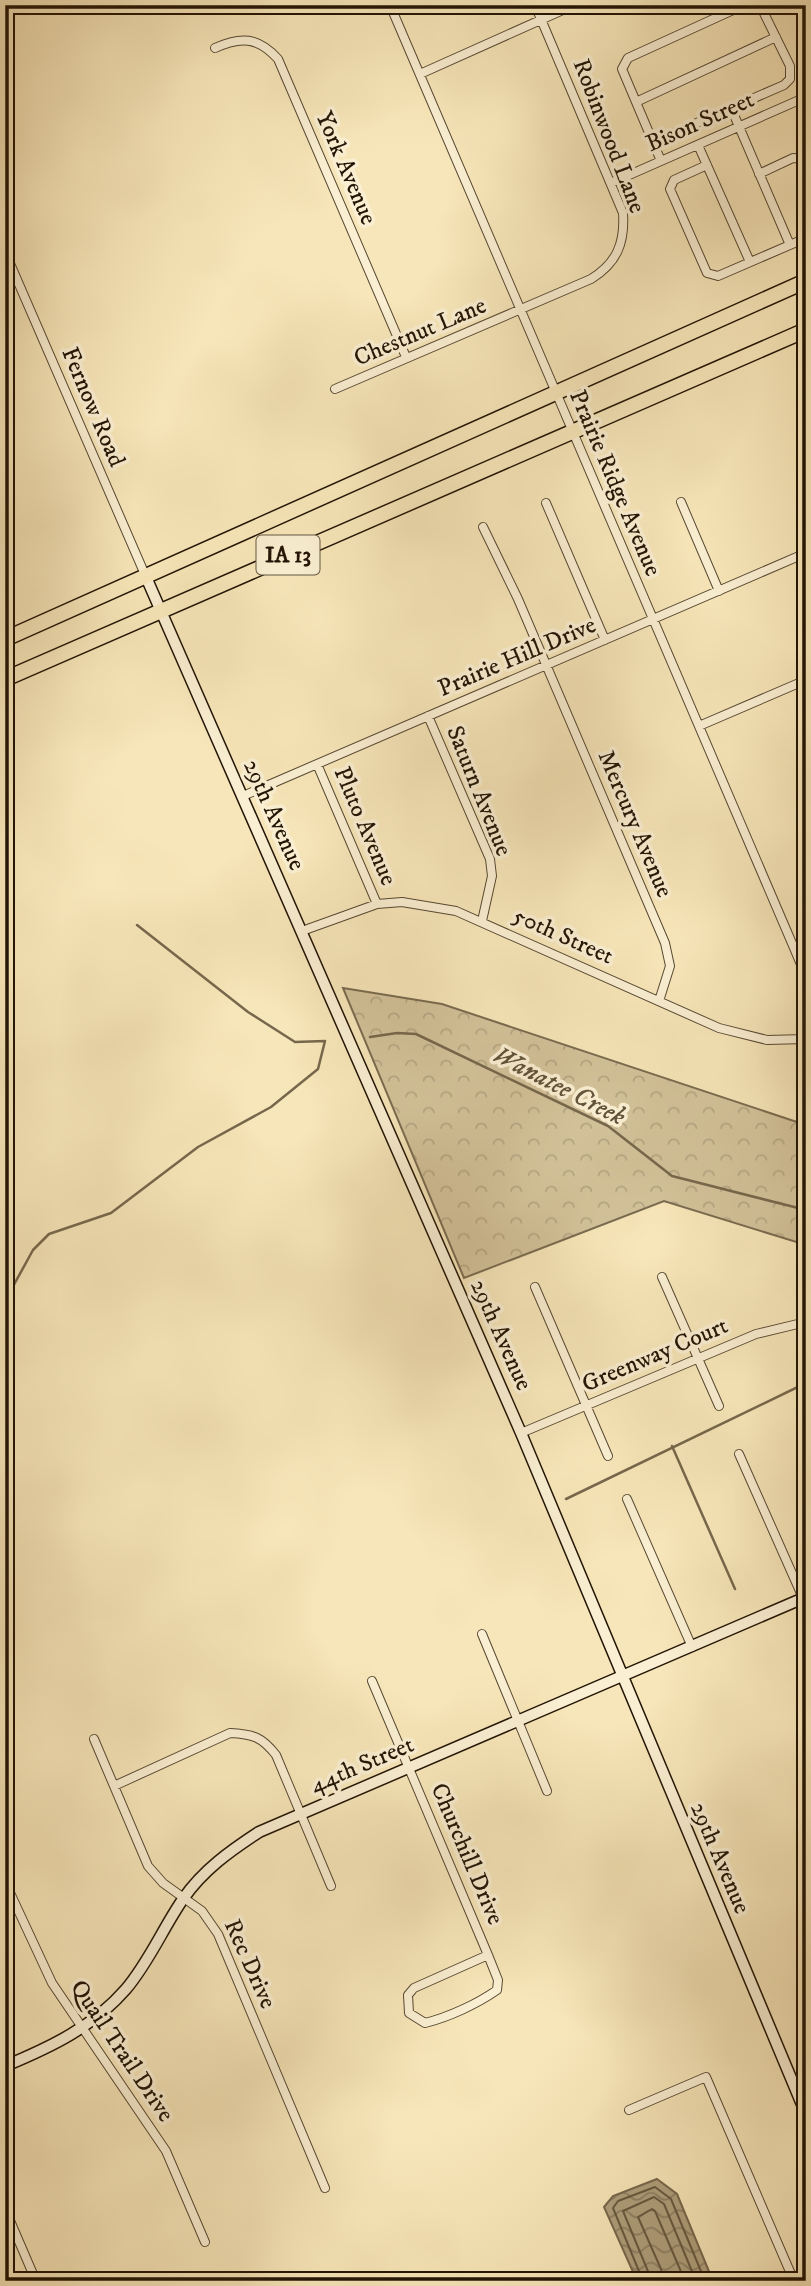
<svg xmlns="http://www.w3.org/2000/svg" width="811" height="2286" font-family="'IM FELL DW Pica',serif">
	<defs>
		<pattern id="forest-crowns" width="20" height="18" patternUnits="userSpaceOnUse" patternTransform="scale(1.75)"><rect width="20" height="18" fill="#d3c29a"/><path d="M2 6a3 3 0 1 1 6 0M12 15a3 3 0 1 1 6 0" fill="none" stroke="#b5a683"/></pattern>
		<pattern id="water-waves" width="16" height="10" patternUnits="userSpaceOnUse" patternTransform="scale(1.75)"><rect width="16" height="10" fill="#af9f7c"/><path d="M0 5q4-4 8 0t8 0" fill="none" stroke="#8e8064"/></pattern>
	</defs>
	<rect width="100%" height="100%" fill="#f7e6b9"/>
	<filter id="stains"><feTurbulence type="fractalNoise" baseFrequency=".00286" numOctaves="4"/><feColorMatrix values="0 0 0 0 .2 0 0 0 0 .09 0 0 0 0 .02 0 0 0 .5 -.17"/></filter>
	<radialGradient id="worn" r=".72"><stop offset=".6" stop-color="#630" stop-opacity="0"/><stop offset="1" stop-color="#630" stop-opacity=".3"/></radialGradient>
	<path fill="url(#forest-crowns)" stroke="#7a6b50" stroke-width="2" d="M343 988 442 1004 806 1125V1245L664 1201 464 1278Z"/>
	<path fill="url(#water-waves)" stroke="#77674c" stroke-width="2" d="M657 2179 677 2194 713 2281H637L604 2207 613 2196Z"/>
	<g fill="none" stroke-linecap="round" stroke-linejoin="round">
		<path stroke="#685a40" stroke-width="2" d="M643 2281 613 2208 618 2201 655 2187 671 2199 705 2281
			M652 2281 623 2211 654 2197 664 2204 696 2281
			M663 2281 661 2269 638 2217 652 2209 655 2211 685 2281"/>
		<path stroke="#77674c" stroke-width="2.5" d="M370 1037 397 1033 416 1034 608 1126 672 1176 806 1210
			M5 1301 33 1250 49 1234 111 1213 198 1147 271 1107 318 1069 325 1041 295 1042 248 1012 137 925
			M672 1446 735 1589
			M566 1499 806 1383"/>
		<g stroke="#574832" stroke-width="10">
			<path id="street" d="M390 5 806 976
				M215 48C241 36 258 37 278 59L406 357
				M420 74 574 5
				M636 102 776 37
				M731 108 790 245
				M653 142 784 85 790 79V66L760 5
				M698 145 750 262
				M661 161 622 69 628 58 744 5
				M707 165 674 180 670 189 707 273 718 276 806 238
				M759 174 793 158 802 159 806 165
				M611 183 806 97
				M5 252 146 577
				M335 389 591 279C617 263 625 243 623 213L535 5
				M806 450 801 464 806 481
				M681 502 719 591
				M546 503 605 640
				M483 527 518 599 665 943 670 966 659 1001
				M428 716 490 859 492 876 482 921
				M699 726 806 680
				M317 764 377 904
				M243 796 806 553
				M302 931 377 904 402 902 456 911 719 1028 767 1040 806 1039
				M662 1277 719 1406
				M535 1287 608 1456
				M521 1433 756 1334 806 1322
				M739 1454 803 1598
				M627 1499 692 1647
				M482 1634 547 1791
				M372 1681 488 1955 498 1980 497 1990C477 2004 449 2017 425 2023L409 2013 408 1995 414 1988 488 1955
				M94 1739 148 1866 163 1883 202 1911 218 1934 325 2188
				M114 1786 230 1733C253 1734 262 1737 276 1755L331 1886
				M5 1882 52 1983 166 2151 205 2242
				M629 2110 706 2077 794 2281
				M5 2209 36 2281"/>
		</g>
		<g stroke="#221405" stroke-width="13">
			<path id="secondary" d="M146 577 521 1433 806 2114
				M5 2066C51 2047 93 2027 126 1989 149 1962 163 1928 183 1899 203 1870 230 1851 259 1832L806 1597"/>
		</g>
		<g stroke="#221405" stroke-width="17">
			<path id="highway" d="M5 639 806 281
				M5 679 806 330"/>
		</g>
		<use href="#street" stroke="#faefd2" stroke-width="8"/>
		<use href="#secondary" stroke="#faefd2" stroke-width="10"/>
		<use href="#highway" stroke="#f7e6b9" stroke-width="14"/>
	</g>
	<g text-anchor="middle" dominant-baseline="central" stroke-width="7" stroke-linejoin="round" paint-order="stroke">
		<rect fill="#faefd2" stroke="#635642" stroke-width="2" x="256.5" y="535.5" width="63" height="39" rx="5"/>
		<g font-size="23" font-weight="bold" fill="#221405">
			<text x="288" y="555">IA 13</text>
		</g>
		<g font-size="24" fill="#221405" stroke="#faefd2">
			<text transform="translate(700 122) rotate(-24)">Bison Street</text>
			<text transform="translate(609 136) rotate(69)">Robinwood Lane</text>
			<text transform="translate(346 168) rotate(67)">York Avenue</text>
			<text transform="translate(420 332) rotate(-23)">Chestnut Lane</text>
			<text transform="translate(93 407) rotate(67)">Fernow Road</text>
			<text transform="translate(615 483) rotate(67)">Prairie Ridge Avenue</text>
			<text transform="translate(517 657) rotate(-23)">Prairie Hill Drive</text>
			<text transform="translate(479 791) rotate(68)">Saturn Avenue</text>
			<text transform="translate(274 815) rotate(66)">29th Avenue</text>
			<text transform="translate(635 824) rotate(67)">Mercury Avenue</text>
			<text transform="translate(365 826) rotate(67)">Pluto Avenue</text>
			<text transform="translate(563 936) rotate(24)">50th Street</text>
			<text transform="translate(501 1335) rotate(66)">29th Avenue</text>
			<text transform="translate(655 1355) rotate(-23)">Greenway Court</text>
			<text transform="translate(362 1765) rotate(-23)">44th Street</text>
			<text transform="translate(467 1854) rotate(67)">Churchill Drive</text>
			<text transform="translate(720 1858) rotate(67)">29th Avenue</text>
			<text transform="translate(250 1964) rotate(66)">Rec Drive</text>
			<text transform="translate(122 2051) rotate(56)">Quail Trail Drive</text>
		</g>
		<g font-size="26" font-style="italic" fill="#61533b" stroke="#faefd2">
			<text transform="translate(559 1086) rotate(27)">Wanatee Creek</text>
		</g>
	</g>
	<rect width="811" height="2286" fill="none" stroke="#f7e6b9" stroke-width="28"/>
	<rect x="7" y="7" width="797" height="2272" fill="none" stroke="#221405" stroke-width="3.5"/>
	<rect x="14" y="14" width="783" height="2258" fill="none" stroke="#221405" stroke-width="2"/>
	<rect width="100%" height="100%" filter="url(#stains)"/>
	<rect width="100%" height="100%" fill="url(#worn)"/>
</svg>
